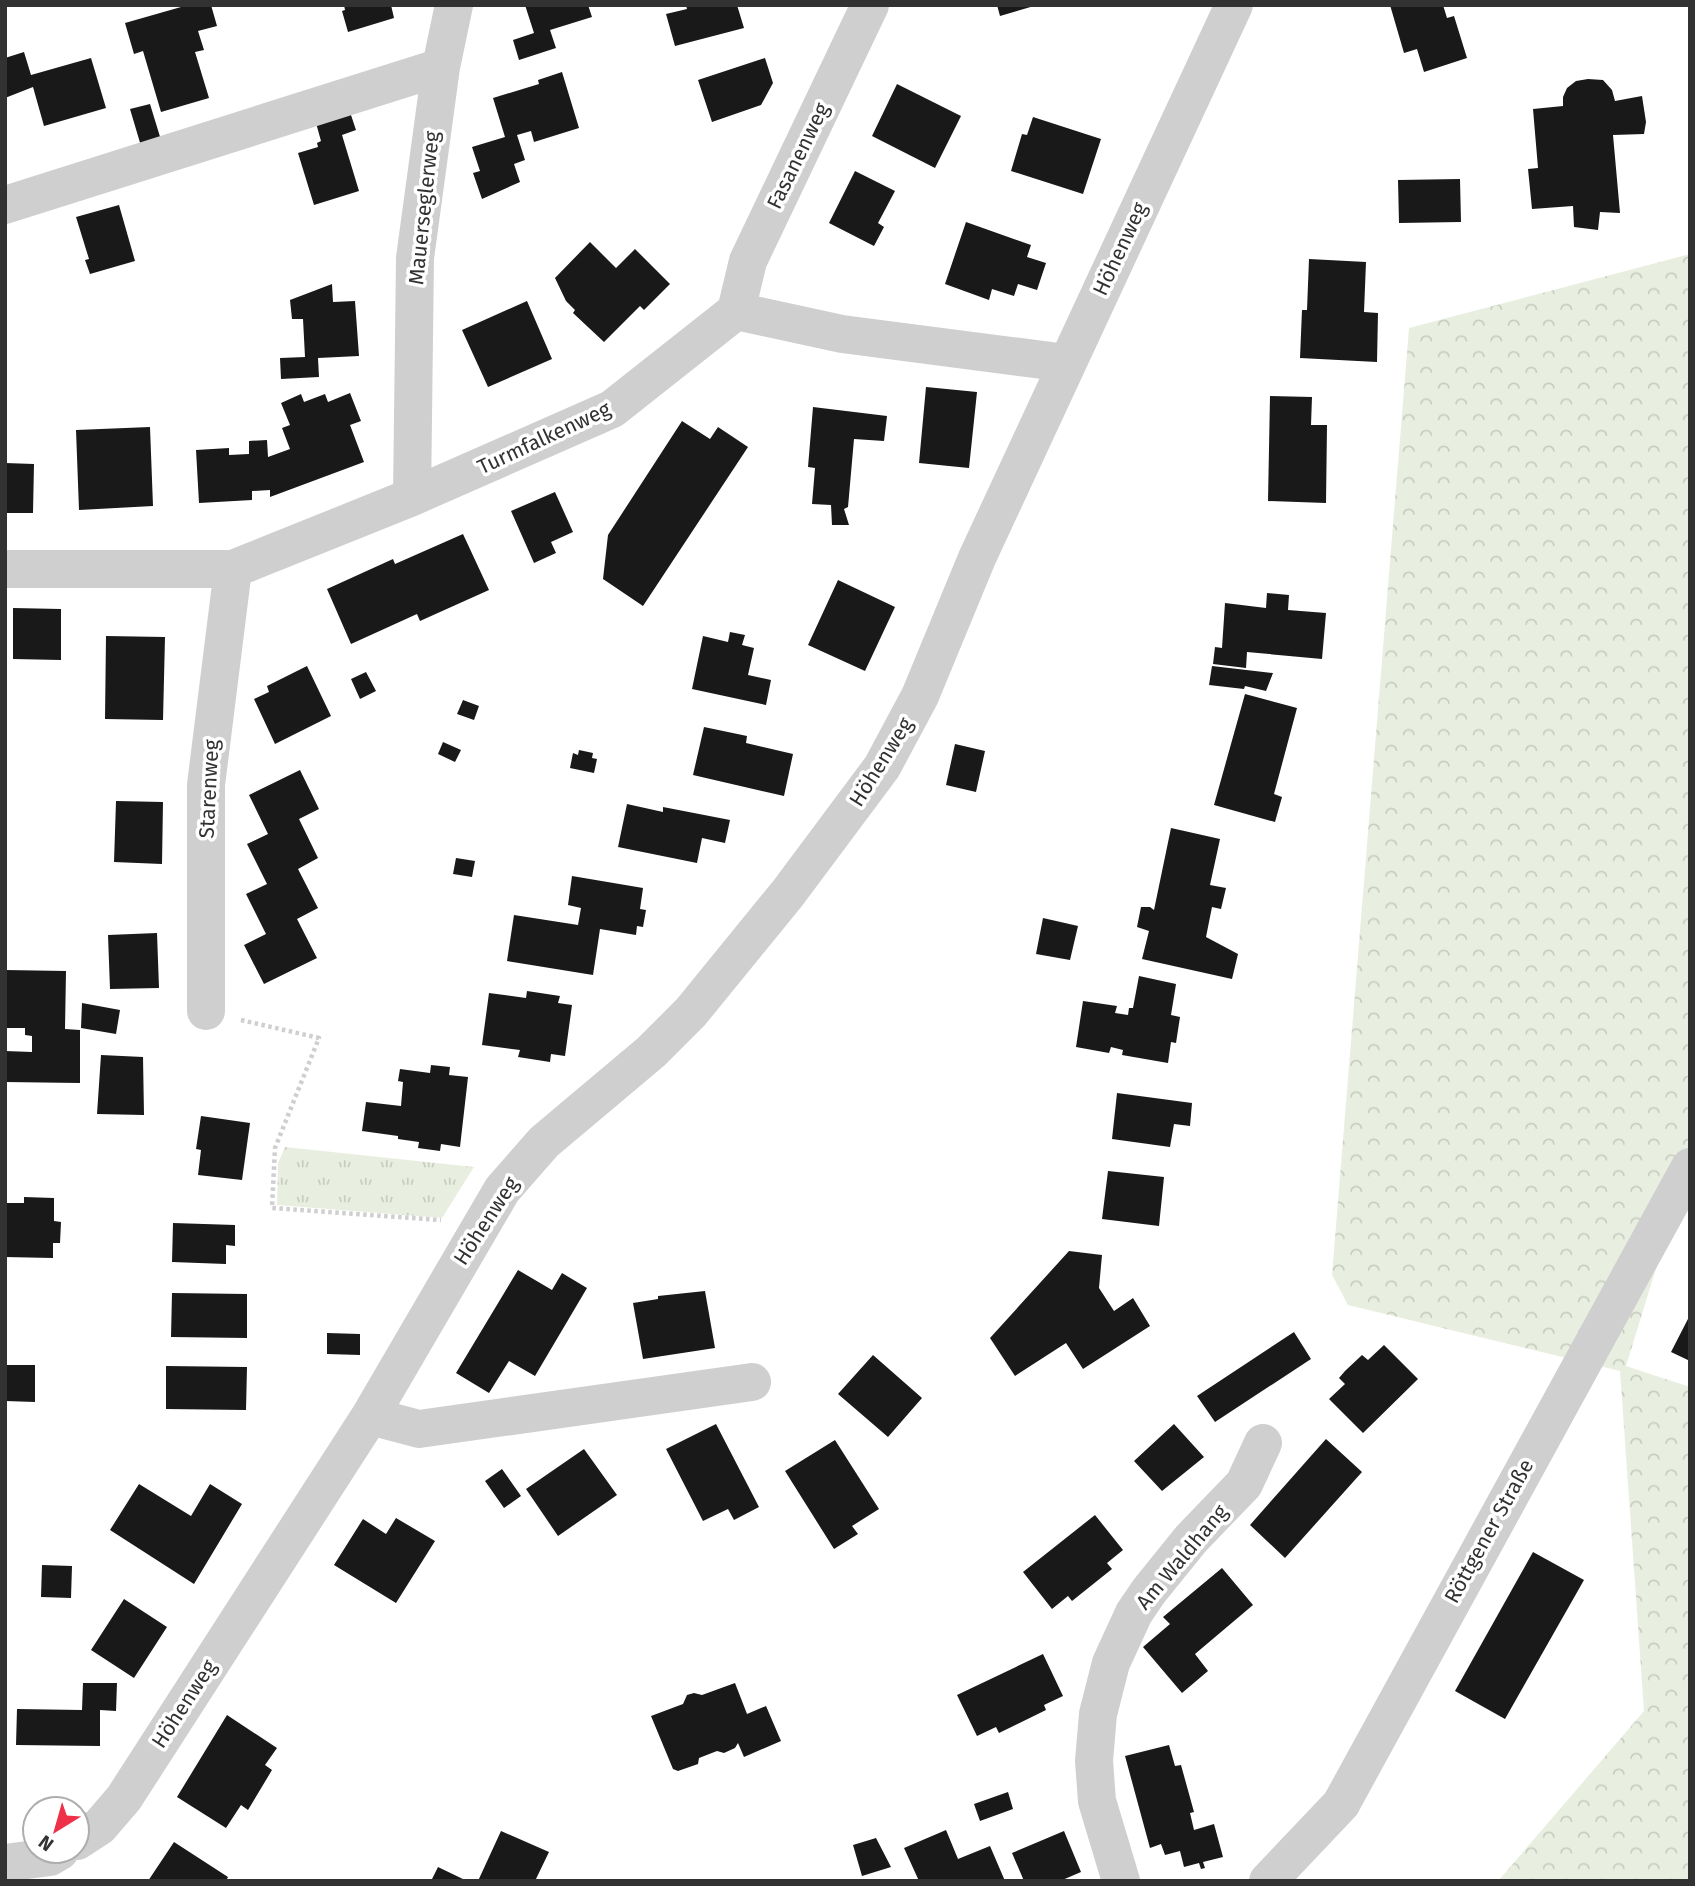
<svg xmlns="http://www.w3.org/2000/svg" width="1695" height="1886" font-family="'Fira Sans',sans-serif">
	<defs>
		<pattern id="grass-tufts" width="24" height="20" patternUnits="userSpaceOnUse" patternTransform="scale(1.75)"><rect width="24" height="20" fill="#e9efe0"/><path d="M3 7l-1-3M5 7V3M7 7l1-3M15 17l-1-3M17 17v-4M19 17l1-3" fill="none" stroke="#c8cdc1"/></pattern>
		<pattern id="forest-crowns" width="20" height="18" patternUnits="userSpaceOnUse" patternTransform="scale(1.75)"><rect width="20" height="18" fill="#e9efe0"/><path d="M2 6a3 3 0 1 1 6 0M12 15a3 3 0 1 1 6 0" fill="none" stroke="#c8cdc1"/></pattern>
	</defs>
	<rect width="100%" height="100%" fill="#fff"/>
	<path fill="url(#grass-tufts)" d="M285 1147 474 1167 442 1218 277 1205 278 1163Z"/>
	<path fill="url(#forest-crowns)" d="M1690 254V1158L1626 1366 1690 1387V1881H1498L1644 1711 1620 1371 1348 1305 1332 1275 1409 328Z"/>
	<path fill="#191919" d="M188 5H211L217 26 198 31 204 50 195 52 209 98 161 112 143 51 134 54 125 23Z
		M344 5H391L394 18 348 32 342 11 345 10Z
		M525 5H588L592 17 550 30 556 48 519 60 513 40 534 33Z
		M686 5H737L744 28 675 46 666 14 687 9Z
		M997 5H1034V6L1000 16Z
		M1390 5H1443L1447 18 1454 16 1467 58 1424 72 1417 49 1404 53Z
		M24 52 31 75 91 58 106 108 44 126 33 87 5 98V58Z
		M765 58 773 83 761 105 712 122 698 80Z
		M562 72 579 128 534 142 531 131 517 135 525 160 514 164 520 182 482 199 473 173 480 171 472 147 505 137 493 98 539 84 538 80Z
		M1588 79 1603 80 1612 90 1615 101 1642 96 1646 122 1644 134 1613 135 1620 213 1600 212 1598 230 1574 227 1573 206 1532 209 1528 169 1538 168 1533 109 1563 106V97L1567 88 1576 81Z
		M897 84 961 116 935 168 872 136Z
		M150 104 161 140 141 146 130 109Z
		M350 112 356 130 342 135 359 191 314 205 298 153 318 147 317 143 321 141 316 123Z
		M1033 117 1101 139 1083 194 1011 171 1022 134 1027 135Z
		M855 171 895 191 878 223 884 227 874 246 829 223Z
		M1460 179 1461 222 1399 223 1398 180Z
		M119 205 135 261 90 274 85 260 89 259 76 217Z
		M966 222 1031 245 1027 257 1046 263 1037 290 1018 284 1014 296 992 289 989 300 945 284Z
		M590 242 616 268 635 249 670 284 644 310 640 306 604 342 573 313 575 310 566 301 555 278Z
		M1309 259 1366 262 1364 312 1378 313 1377 362 1300 358 1302 310H1307Z
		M332 284 333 302 355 301 359 356 318 358 319 377 281 379 280 358 305 357 303 319H292L290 300Z
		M527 301 552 359 488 387 462 330Z
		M926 387 977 392 969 468 919 463Z
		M350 393 361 421 350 425 364 462 270 497V490L252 491V500L199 503 196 450 229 448V455L249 454V441L267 440 268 457 290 449 282 428 290 425 281 403 301 394 304 402 325 394 328 402Z
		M1270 396 1312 397 1311 425H1327L1326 503 1268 501Z
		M813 407 887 416 884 441 854 439 848 507 844 509 849 525H832L831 505 812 504 815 468 808 467Z
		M682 421 710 439 718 427 748 447 643 606 603 579 608 535Z
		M150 427 153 506 79 510 76 430Z
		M5 463 34 464 33 513H5Z
		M555 492 573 532 551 542 556 553 534 563 511 511Z
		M463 534 489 590 420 621 417 614 351 644 327 589 393 559 395 564Z
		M838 580 895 607 865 671 808 645Z
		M1267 593 1289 595 1288 610 1326 613 1322 659 1247 652 1246 668 1213 664 1215 647 1222 648 1225 603 1266 608Z
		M13 608 61 609V660L13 659Z
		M730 632 745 635 742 645 754 648 748 675 771 680 766 705 692 689 703 636 728 642Z
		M106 636 165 637 163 720 105 719Z
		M307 666 331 716 275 744 254 699 269 692 267 686Z
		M1212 666 1273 673 1266 691 1245 686 1244 689 1209 685Z
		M366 672 376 691 360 699 351 679Z
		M1245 694 1297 708 1274 794 1282 797 1275 822 1214 805Z
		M463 700 479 706 474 720 457 714Z
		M704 727 747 736 746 743 793 754 784 796 693 775Z
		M443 742 461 750 455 762 438 754Z
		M955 744 985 751 976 792 946 785Z
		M579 750 593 753 592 758 597 759 594 773 570 768 573 753 578 755Z
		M300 770 319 809 299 819 318 858 298 869 318 908 297 919 317 958 264 984 244 945 266 934 246 894 267 884 247 844 268 834 249 795Z
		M116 801 163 802 162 864 114 862Z
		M627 804 663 812V807L730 820 725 843 702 838 697 863 618 847Z
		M1171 828 1220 839 1210 885 1226 888 1221 909 1212 907 1206 937 1238 954 1232 979 1142 959 1149 931 1137 927 1141 907H1150L1154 910Z
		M456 858 475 861 472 877 453 874Z
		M572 876 643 888 640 909 646 910 643 927 637 926 636 935 600 929 593 975 507 961 514 915 578 925 581 908 568 905Z
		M1043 918 1078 926 1070 960 1036 954Z
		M157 933 159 988 110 989 108 935Z
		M5 970 66 971 65 1029 80 1030V1083L5 1082V1051L32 1052V1036L25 1035V1028H5Z
		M1139 976 1176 984 1171 1015 1180 1017 1176 1043 1171 1042 1168 1063 1122 1055 1123 1050 1111 1047 1109 1053 1076 1047 1083 1001 1117 1006 1115 1013 1128 1015 1129 1008H1133Z
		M527 991 560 996 558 1003 572 1005 565 1056 551 1054 550 1062 518 1057 520 1050 482 1045 489 993 526 998Z
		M82 1003 120 1010 116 1034 81 1028Z
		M101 1055 143 1057 144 1115 97 1114Z
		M431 1065 450 1067 449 1075 468 1077 460 1147 441 1144 440 1151 418 1148 419 1142 398 1139V1136L362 1131 366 1102 401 1106 403 1082 398 1081 400 1069 430 1073Z
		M1117 1093 1192 1103 1190 1126 1174 1124 1170 1147 1112 1139Z
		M201 1116 250 1123 242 1180 198 1175 201 1150 196 1149Z
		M1108 1171 1164 1177 1159 1226 1102 1219Z
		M24 1197 54 1198V1221L61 1222 60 1243H53V1258L5 1257V1203H24Z
		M173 1223 235 1225V1246L226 1245V1264L172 1262Z
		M1069 1251 1102 1255 1099 1288 1114 1311 1133 1298 1150 1326 1083 1369 1066 1343 1015 1376 990 1338Z
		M518 1270 552 1290 562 1273 587 1288 535 1376 509 1361 489 1393 456 1373Z
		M705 1291 715 1348 643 1359 633 1303 658 1299V1296Z
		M172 1293 247 1294V1338L171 1337Z
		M1690 1315V1361L1671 1352Z
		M1294 1332 1311 1359 1215 1422 1197 1396Z
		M327 1333 360 1334V1355L327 1354Z
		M1384 1345 1418 1379 1363 1433 1329 1399 1345 1384 1339 1378 1345 1371 1362 1355 1368 1360Z
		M873 1355 922 1398 888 1437 838 1394Z
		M5 1365H35V1402L5 1401Z
		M166 1366 247 1367 246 1410 166 1409Z
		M716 1424 759 1507 734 1520 728 1509 703 1521 666 1449Z
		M1174 1424 1204 1457 1162 1491 1134 1461Z
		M1326 1439 1362 1472 1285 1558 1250 1525Z
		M835 1440 879 1509 852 1526 858 1534 834 1549 785 1471Z
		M584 1449 617 1495 558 1536 526 1489Z
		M502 1469 521 1496 504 1508 485 1481Z
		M139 1484 191 1516 210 1484 242 1504 194 1584 110 1530Z
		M1095 1515 1123 1550 1107 1563 1112 1569 1072 1601 1068 1596 1052 1609 1023 1572Z
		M396 1518 435 1541 396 1603 334 1565 363 1519 386 1534Z
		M1533 1552 1584 1580 1505 1719 1455 1691Z
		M42 1565 72 1566 71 1598 41 1597Z
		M1222 1568 1253 1605 1195 1654 1208 1671 1182 1693 1143 1647 1170 1624 1163 1617Z
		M124 1599 167 1627 134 1678 91 1650Z
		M1043 1654 1063 1696 1044 1705 1046 1710 999 1733 996 1727 977 1736 957 1695Z
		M83 1683H117L116 1711 100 1710V1746L16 1745 17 1709 82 1710Z
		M735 1683 747 1714 766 1706 781 1741 744 1757 738 1743 735 1748 724 1753 717 1751 699 1758 698 1764 678 1771 673 1769 651 1716 683 1704 687 1695 694 1693 702 1695Z
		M227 1715 277 1748 265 1765 272 1770 248 1810 241 1805 226 1828 177 1797Z
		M1169 1745 1175 1766 1181 1765 1194 1812 1190 1813 1194 1830 1214 1824 1223 1857 1203 1862 1205 1868 1201 1869 1199 1863 1184 1867 1180 1851 1165 1855 1161 1844 1150 1848 1125 1756Z
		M1008 1792 1013 1809 980 1821 974 1804Z
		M946 1830 958 1859 990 1846 1005 1881H919L904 1848Z
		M501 1831 549 1852 535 1881H478Z
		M1064 1831 1081 1872 1060 1881H1024L1012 1853Z
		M876 1838 891 1867 862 1876 853 1845Z
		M174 1842 228 1877 226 1881H148Z
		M438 1867 467 1881H431Z"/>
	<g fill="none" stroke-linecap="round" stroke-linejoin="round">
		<path stroke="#cfcfcf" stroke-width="4.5" stroke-dasharray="3.5 3.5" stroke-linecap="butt" d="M241 1020 319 1038 275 1148 272 1208 441 1220"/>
		<path stroke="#cfcfcf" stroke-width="38" d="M5 205 441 67
			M736 311 748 261 870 5
			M736 311 842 334 1066 363
			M412 497 415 258 441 67 454 5
			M5 569H233L412 497 612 409 736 311
			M206 1011V785L233 569
			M370 1416 419 1429 752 1382
			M77 1841 100 1826 124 1798 370 1416 502 1190 544 1142 651 1052 691 1012 788 893 882 767 920 696 977 558 1234 5
			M5 1863 50 1857 60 1851
			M1121 1881 1097 1801 1094 1761 1098 1714 1111 1663 1134 1613 1149 1591 1191 1539 1244 1484 1263 1443
			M1268 1881 1341 1804 1690 1167"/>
	</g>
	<g text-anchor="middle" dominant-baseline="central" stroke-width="7" stroke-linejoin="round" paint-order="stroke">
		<g font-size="21" fill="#323232" stroke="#fff">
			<text transform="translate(798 156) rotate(-64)">Fasanenweg</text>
			<text transform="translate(424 208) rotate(-84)">Mauerseglerweg</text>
			<text transform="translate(1120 249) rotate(-65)">Höhenweg</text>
			<text transform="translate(544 438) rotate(-25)">Turmfalkenweg</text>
			<text transform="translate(881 762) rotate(-58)">Höhenweg</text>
			<text transform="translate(209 789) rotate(-87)">Starenweg</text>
			<text transform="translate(486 1221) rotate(-57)">Höhenweg</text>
			<text transform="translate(1489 1531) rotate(-61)">Röttgener Straße</text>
			<text transform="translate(1182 1557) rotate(-50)">Am Waldhang</text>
			<text transform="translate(184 1704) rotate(-57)">Höhenweg</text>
		</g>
	</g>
	<rect width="1695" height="1886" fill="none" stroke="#323232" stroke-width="14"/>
	<g transform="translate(56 1830) rotate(217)"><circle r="33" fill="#ffffff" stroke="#adadad" stroke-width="2"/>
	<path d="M0-5L12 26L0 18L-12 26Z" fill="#ee3049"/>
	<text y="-10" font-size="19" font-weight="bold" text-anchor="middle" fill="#323232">N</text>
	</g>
</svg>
